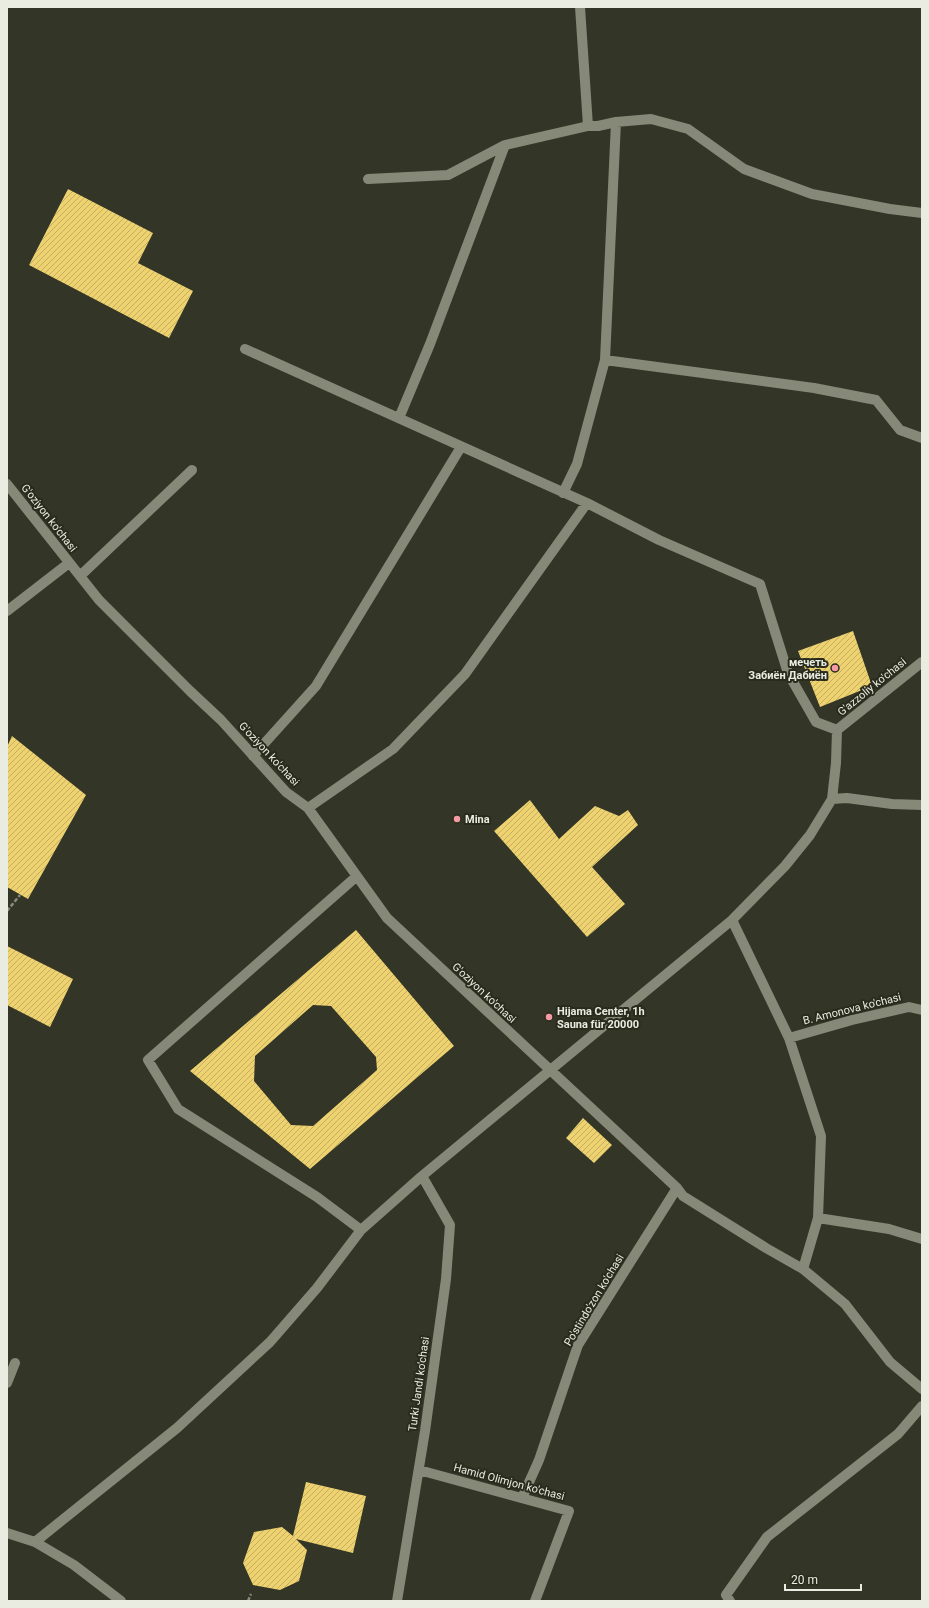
<svg xmlns="http://www.w3.org/2000/svg" width="929" height="1608" font-family="Roboto,sans-serif">
	<defs>
		<pattern id="building-hatch" width="6" height="6" patternUnits="userSpaceOnUse"><rect width="6" height="6" fill="#edd26f"/><path d="M-1 1l2-2M0 6l6-6M5 7l2-2" fill="none" stroke="#c3af64"/></pattern>
	</defs>
	<rect width="100%" height="100%" fill="#333526"/>
	<path fill="url(#building-hatch)" fill-rule="evenodd" d="M68 189 153 233 138 263 193 291 169 338 29 265Z
		M853 631 872 686 820 707 798 651Z
		M12 736 86 795 28 899 7 887V747Z
		M530 800 559 839 595 806 619 816 628 810 638 825 592 867 625 904 587 937 494 831Z
		M356 930 454 1046 310 1169 190 1071ZM313 1005 331 1006 376 1057 377 1070 313 1126 291 1125 254 1081 255 1056Z
		M7 946 73 979 50 1027 7 1005Z
		M583 1118 612 1145 594 1163 566 1138Z
		M306 1482 366 1496 353 1553 296 1539 307 1550 299 1581 280 1590 253 1585 243 1563 254 1532 282 1527 293 1536Z"/>
	<g fill="none" stroke-linecap="round" stroke-linejoin="round">
		<path stroke="#888a7e" stroke-width="2.5" stroke-dasharray="4 2" stroke-linecap="butt" d="M7 911 20 895
			M248 1601 251 1594"/>
		<path stroke="#868977" stroke-width="10" d="M580 7 588 126
			M368 179 448 175 505 145 588 126H598L616 122 651 119 688 129 744 169 812 194 890 209 922 213
			M605 360 814 388 876 400 900 430 922 438
			M399 418 430 344 505 145
			M7 484 99 600 190 691 221 720 286 792 308 808 387 918 677 1188 683 1196 766 1248 803 1269 845 1304 890 1362 922 1389
			M563 493 577 464 605 360 616 122
			M80 576 192 470
			M7 611 69 563
			M837 730 922 662
			M253 756 316 686 461 447
			M832 799 847 798 892 804 922 805
			M308 808 393 749 465 674 587 503
			M357 876 148 1060 178 1109 317 1197 361 1230
			M732 920 789 1038 821 1136 818 1218 803 1269
			M789 1038 852 1020 909 1007 922 1010
			M818 1218 889 1229 922 1239
			M7 1383 15 1363
			M419 1470 569 1511 535 1601
			M522 1498 539 1460 578 1345 677 1188
			M7 1533 35 1542 74 1565 121 1601
			M35 1542 177 1428 270 1342 317 1288 361 1230 422 1176 732 920 785 866 810 835 832 799 836 763 837 730 816 722 788 673 760 584 659 540 587 503 245 349
			M397 1601 425 1431 446 1279 450 1225 422 1176
			M730 1601 726 1595 767 1537 898 1434 922 1406"/>
	</g>
	<g fill="#f49aa4" stroke="#292b1c" stroke-width="1.5">
		<circle cx="835" cy="668" r="4"/>
		<circle cx="457" cy="819" r="4"/>
		<circle cx="549" cy="1017" r="4"/>
	</g>
	<g text-anchor="middle" dominant-baseline="central" stroke-width="4" stroke-linejoin="round" paint-order="stroke">
		<g font-size="11" fill="#eaece2" stroke="#292b1c">
			<text transform="translate(49 518) rotate(52)">G'oziyon ko'chasi</text>
			<text transform="translate(872 687) rotate(-39)">G'azzoliy ko'chasi</text>
			<text transform="translate(269 754) rotate(47)">G'oziyon ko'chasi</text>
			<text transform="translate(484 993) rotate(43)">G'oziyon ko'chasi</text>
			<text transform="translate(852 1009) rotate(-14)">B. Amonova ko'chasi</text>
			<text transform="translate(594 1300) rotate(-59)">Po'stindo'zon ko'chasi</text>
			<text transform="translate(419 1384) rotate(-82)">Turki Jandi ko'chasi</text>
			<text transform="translate(509 1482) rotate(15)">Hamid Olimjon ko'chasi</text>
		</g>
		<g font-size="11" font-weight="bold" fill="#eaece2" stroke="#292b1c" text-anchor="start">
			<text x="827" y="662" text-anchor="end">мечеть<tspan x="827" dy="13">Забиён Дабиён</tspan></text>
			<text x="465" y="819">Mina</text>
			<text x="557" y="1011">Hijama Center, 1h<tspan x="557" dy="13">Sauna für 20000</tspan></text>
		</g>
	</g>
	<rect width="929" height="1608" fill="none" stroke="#eaece2" stroke-width="16"/>
	<path d="M785 1584v6h76v-6" fill="none" stroke="#eaece2" stroke-width="2"/>
	<text x="791" y="1584" font-size="12" fill="#eaece2" stroke="#292b1c" stroke-width="3" paint-order="stroke">20 m</text>
</svg>
